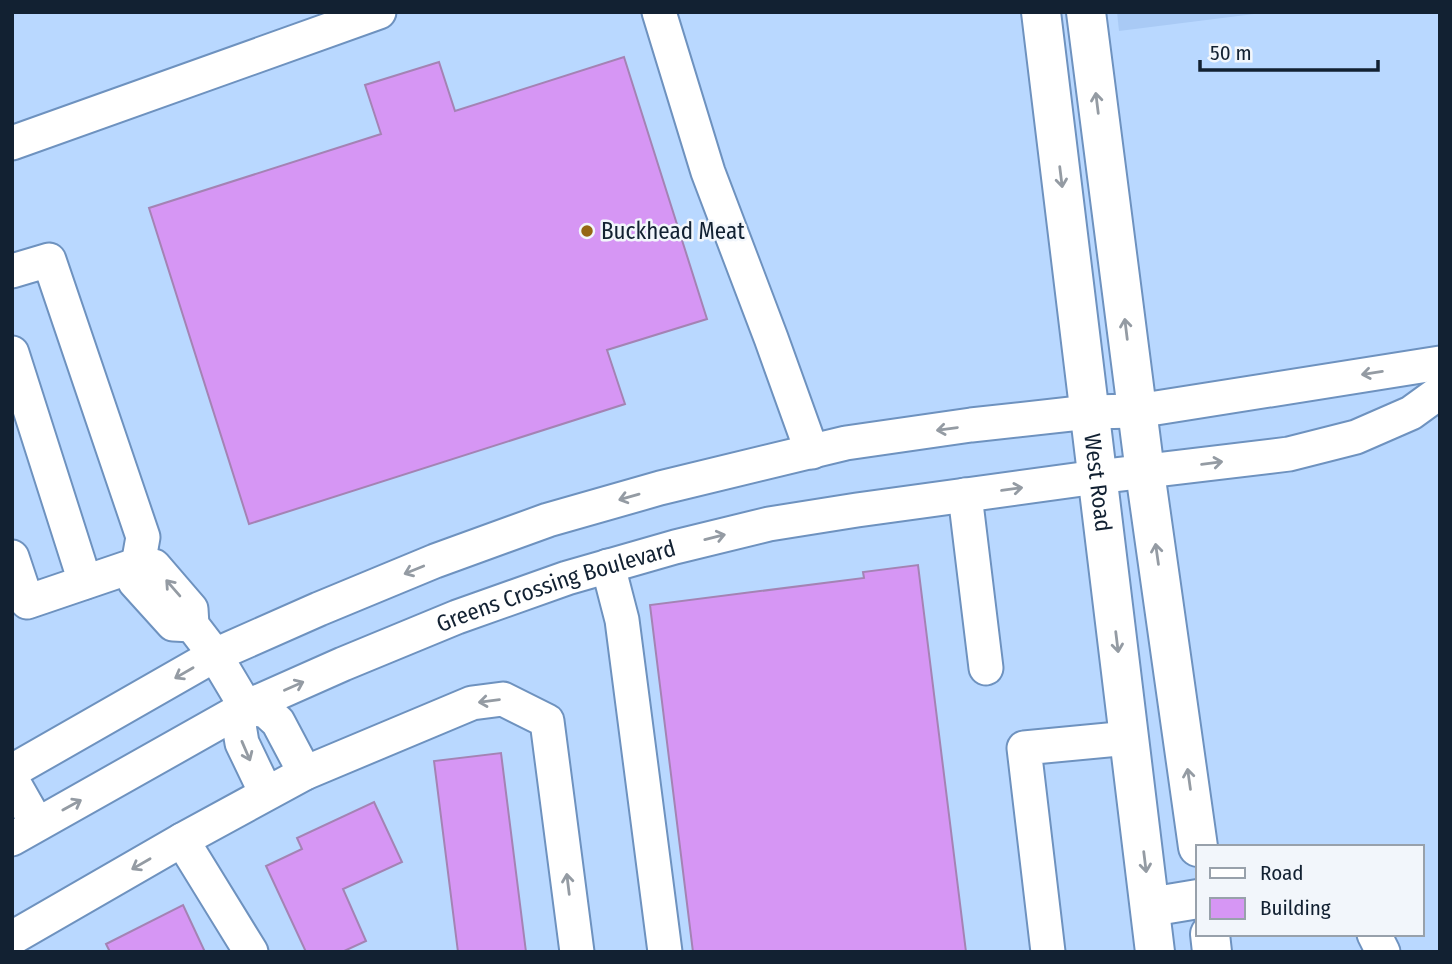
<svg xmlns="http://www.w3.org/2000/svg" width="1452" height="964" font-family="'Fira Sans Condensed',sans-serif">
	<rect width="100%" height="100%" fill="#b9d8ff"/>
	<path fill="#a9caf5" d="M1117 12H1270L1119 31Z"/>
	<path fill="#d696f4" stroke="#a483b4" stroke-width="2" d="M624 57 707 319 607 350 625 404 249 524 149 208 381 134 365 85 439 62 455 111Z
		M918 565 966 952H693L650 605 864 578 863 572Z
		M501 753 526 952H458L434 761Z
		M374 802 402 862 343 889 366 941 342 952H306L266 866 302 849 297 838Z
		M183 905 205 952H110L106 944Z"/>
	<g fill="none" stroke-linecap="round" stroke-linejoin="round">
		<g stroke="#6e92bf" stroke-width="37">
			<g id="minor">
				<path d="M659 12 708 172 771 338 812 452"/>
				<path d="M12 143 379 12"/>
				<path d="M12 271 49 260 143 537 135 582 173 624 192 625"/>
				<path d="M12 353 85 582"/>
				<path d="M965 495 986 668"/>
				<path d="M12 557 27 602 139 564 154 566 191 609 192 625 215 655 246 707 266 711 278 722 305 773"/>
				<path d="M608 566 622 620 665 952"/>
				<path d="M246 707 239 725 242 743 266 793"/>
				<path d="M12 771 215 655 319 609 435 561 548 520 660 488 846 443 971 425 1089 412 1137 411 1440 363"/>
				<path d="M12 780 37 824"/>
				<path id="s1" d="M12 839 246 707 343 664 457 617 567 578 675 547 769 524 857 510 1097 477 1289 454 1356 437 1411 413 1440 392"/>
				<path d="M182 840 251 952"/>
				<path d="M1374 934 1383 952"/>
				<path d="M12 938 182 840 305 773 472 703 503 699 547 721 577 952"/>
				<path d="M1048 952 1024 748 1129 738"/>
			</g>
		</g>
		<g stroke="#6e92bf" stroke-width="42">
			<g id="major">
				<path id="s2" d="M1041 12 1155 952"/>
				<path d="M1086 12 1145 472 1198 847"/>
				<path d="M1150 907 1198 899"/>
				<path d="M1210 934 1212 952"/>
			</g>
		</g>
		<use href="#minor" stroke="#fff" stroke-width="33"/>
		<use href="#major" stroke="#fff" stroke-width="38"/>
	</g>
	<defs><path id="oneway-shaft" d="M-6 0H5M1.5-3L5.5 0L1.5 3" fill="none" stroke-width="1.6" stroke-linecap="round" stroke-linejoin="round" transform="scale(1.75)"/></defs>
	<g stroke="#949ba3">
		<use href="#oneway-shaft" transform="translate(1097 103) rotate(-97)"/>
		<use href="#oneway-shaft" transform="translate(1061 177) rotate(83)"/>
		<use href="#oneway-shaft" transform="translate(1126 329) rotate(-97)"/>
		<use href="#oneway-shaft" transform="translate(1372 373) rotate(171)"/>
		<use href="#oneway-shaft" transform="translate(947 429) rotate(172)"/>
		<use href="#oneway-shaft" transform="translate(1212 463) rotate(-7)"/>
		<use href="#oneway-shaft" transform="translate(1012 489) rotate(-8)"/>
		<use href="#oneway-shaft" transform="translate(629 497) rotate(164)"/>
		<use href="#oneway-shaft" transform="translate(715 537) rotate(-14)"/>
		<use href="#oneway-shaft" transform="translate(1157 554) rotate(-98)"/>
		<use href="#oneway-shaft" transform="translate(414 570) rotate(158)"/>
		<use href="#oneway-shaft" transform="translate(173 588) rotate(-131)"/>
		<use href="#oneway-shaft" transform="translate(1117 642) rotate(83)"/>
		<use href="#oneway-shaft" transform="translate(184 673) rotate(150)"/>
		<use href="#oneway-shaft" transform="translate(294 686) rotate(-24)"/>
		<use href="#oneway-shaft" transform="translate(489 701) rotate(173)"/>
		<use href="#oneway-shaft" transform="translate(246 751) rotate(67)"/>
		<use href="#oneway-shaft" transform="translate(1189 779) rotate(-98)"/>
		<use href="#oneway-shaft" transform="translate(72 805) rotate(-29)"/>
		<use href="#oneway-shaft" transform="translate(1145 862) rotate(83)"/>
		<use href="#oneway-shaft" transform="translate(141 864) rotate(150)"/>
		<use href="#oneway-shaft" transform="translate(568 884) rotate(-97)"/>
	</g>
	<circle fill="#956615" stroke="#f2f6fb" stroke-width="2.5" cx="587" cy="231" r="7"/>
	<g text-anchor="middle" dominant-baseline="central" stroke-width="5" stroke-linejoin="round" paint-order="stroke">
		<g font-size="23" fill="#122132" stroke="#f2f6fb" text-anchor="start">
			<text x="601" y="231">Buckhead Meat</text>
		</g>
		<g font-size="23" fill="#122132" stroke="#f2f6fb">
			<text stroke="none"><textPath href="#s2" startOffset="474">West Road</textPath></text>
			<text stroke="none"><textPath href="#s1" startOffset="602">Greens Crossing Boulevard</textPath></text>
		</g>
	</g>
	<rect width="1452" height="964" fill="none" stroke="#122132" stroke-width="28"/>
	<rect x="1196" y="845" width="228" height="91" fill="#f2f6fb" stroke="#98a1ab" stroke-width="2"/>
	<rect x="1210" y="868" width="35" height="10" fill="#ffffff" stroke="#98a1ab" stroke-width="2"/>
	<text x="1260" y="880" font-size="21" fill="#122132">Road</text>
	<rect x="1210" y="898" width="35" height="21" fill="#d696f4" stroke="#98a1ab" stroke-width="2"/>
	<text x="1260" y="915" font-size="21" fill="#122132">Building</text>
	<path d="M1200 60v10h178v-10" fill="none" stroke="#122132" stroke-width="3.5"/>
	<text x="1210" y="60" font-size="21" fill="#122132" stroke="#f2f6fb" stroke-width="5" paint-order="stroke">50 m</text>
</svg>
